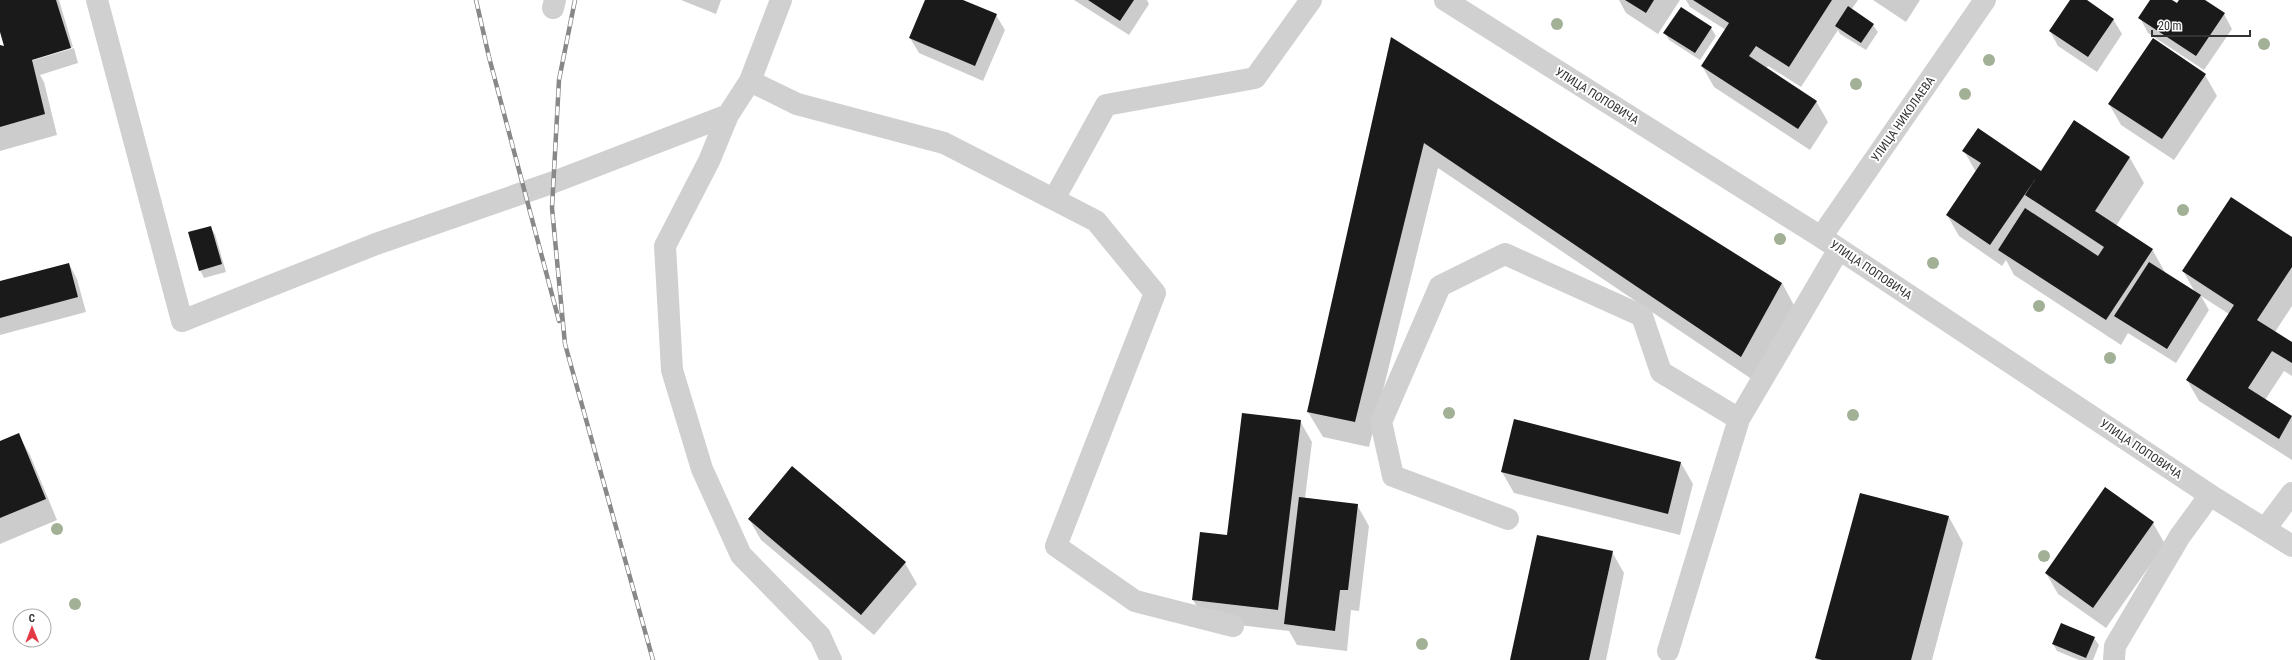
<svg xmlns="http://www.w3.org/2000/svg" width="2292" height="660" font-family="'Roboto Condensed',sans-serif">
	<rect width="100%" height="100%" fill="#fff"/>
	<path fill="#0003" d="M0 0H59L73 47 14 64V66L74 48 78 63 40 75 44 82 57 135 0 151V46L6 51 0 29Z
		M681 0H721L716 14Z
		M926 0H960L996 15 1005 30 983 81 919 53 910 38Z
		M1074 0H1147L1149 4 1129 35Z
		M1619 0H1680L1658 34 1626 13Z
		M1686 0H1858L1851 10 1873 25 1878 32 1866 50 1840 34 1838 30 1801 87 1768 66 1766 69 1816 101 1828 122 1810 150 1714 87 1702 66 1726 30 1690 7Z
		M1873 0H1920L1906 22Z
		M2071 0H2085L2113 19 2122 34 2097 72 2058 46 2050 31Z
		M2151 0H2171L2177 4 2180 0H2203L2224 14 2232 29 2204 70 2148 33 2140 18Z
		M1711 28 1716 36 1700 60 1669 40 1665 33Z
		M1391 38 1782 283 1796 309 1756 382 1438 168 1369 447 1323 437 1308 412Z
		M2205 75 2217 96 2174 160 2121 125 2109 104Z
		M1964 151 2040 172 2130 158 2144 183 2116 226 2152 249 2166 274 2195 292 2183 271 2292 238V306L2275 332 2292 343V376L2284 371 2265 400 2292 417V460L2199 401 2187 380 2229 314 2201 296 2209 310 2176 363 2128 333 2121 345 2014 275 2006 260 2002 266 1959 236 1947 215 1976 172Z
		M210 227 215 234 226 272 204 278 200 270Z
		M69 264 77 279 86 312 0 335V282Z
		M1300 421 1312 442 1305 498 1357 505 1369 526 1359 611 1351 610 1347 651 1297 645 1289 631 1206 621 1193 600 1201 533 1228 537Z
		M18 434 30 455 57 520 0 544V442Z
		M1681 463 1693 484 1680 535 1514 493 1502 472Z
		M1949 517 1963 543 1932 660H1817L1816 658Z
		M749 519 905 563 917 584 874 635 761 540Z
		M2153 523 2165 544 2106 628 2058 594 2046 573Z
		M1612 552 1624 573 1606 660H1511Z
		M2094 638 2099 645 2093 660H2079L2057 651 2053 644Z"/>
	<path fill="#1a1a1a" d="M0 0H56L71 48 32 60 45 114 0 127V45L4 46 0 32Z
		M925 0H963L997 14 975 66 909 38Z
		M1088 0H1134L1120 21Z
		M1625 0H1654L1646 13Z
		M1693 0H1832L1789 67 1756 46 1749 56 1817 101 1798 129 1701 66 1729 23Z
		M2070 0H2087L2114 19 2088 57 2049 31Z
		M2150 0H2172L2177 3 2179 0H2205L2225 13 2196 56 2138 18Z
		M1848 6 1874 24 1861 43 1835 26Z
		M1681 7 1712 27 1695 53 1663 33Z
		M1391 37 1782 283 1741 357 1424 143 1355 422 1307 412Z
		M2153 38 2206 74 2162 139 2108 104Z
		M2074 120 2130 157 2095 211 2153 249 2106 320 1998 250 2025 208 2098 256 2104 247 2025 195 2036 178 1990 245 1946 215 1981 163 1962 151 1978 128 2041 171Z
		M2231 197 2292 237V267L2257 320 2292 342V363L2272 351 2248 388 2292 416 2279 439 2186 380 2234 305 2182 271Z
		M211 226 222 264 199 271 188 232Z
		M2149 262 2201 295 2167 349 2114 316Z
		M69 263 78 297 0 318V281Z
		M1242 413 1301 420 1278 610 1192 600 1200 532 1227 535Z
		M1514 419 1681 462 1668 514 1501 472Z
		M19 433 46 499 0 518V441Z
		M792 466 906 562 861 615 748 519Z
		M2105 487 2154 522 2093 608 2045 573Z
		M1860 493 1949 516 1911 660H1822L1815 658Z
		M1299 497 1358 504 1348 590H1340L1335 631 1284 624Z
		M1537 535 1613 551 1589 660H1510Z
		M2061 623 2095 637 2086 658 2052 644Z"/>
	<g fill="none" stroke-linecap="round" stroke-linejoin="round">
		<path stroke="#d0d0d0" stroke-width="22" d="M97 0 182 321 376 244 554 182 728 115
			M781 0 750 81 728 115 709 161 665 246 672 370 702 469 741 555 820 636 831 660
			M1445 0 1821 237 2210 495 2292 546
			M553 8 555 0
			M750 81 797 104 944 143 1096 221 1155 293 1056 546 1135 601 1233 626
			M1054 199 1106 105 1255 78 1311 0
			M1821 237 1985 0
			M1508 519 1393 476 1381 422 1440 286 1505 254 1642 316 1661 372 1739 419
			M2265 529 2292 493
			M1668 651 1739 419 1839 249
			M2114 660 2115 646 2180 536 2210 495"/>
		<g stroke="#888" stroke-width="4.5">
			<path id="rail" d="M476 0 489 57 559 321
				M575 0 559 80 552 208 565 344 653 660"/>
		</g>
		<use href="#rail" stroke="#fff" stroke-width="3" stroke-dasharray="9" stroke-linecap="butt"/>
	</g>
	<g fill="#a2b095">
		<circle cx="1557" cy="24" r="6"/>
		<circle cx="2264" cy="44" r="6"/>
		<circle cx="1989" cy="60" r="6"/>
		<circle cx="1856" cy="84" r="6"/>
		<circle cx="1965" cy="94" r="6"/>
		<circle cx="2183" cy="210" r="6"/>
		<circle cx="1780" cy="239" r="6"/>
		<circle cx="1933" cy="263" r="6"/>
		<circle cx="2039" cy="306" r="6"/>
		<circle cx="2110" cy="358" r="6"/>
		<circle cx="1449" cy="413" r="6"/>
		<circle cx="1853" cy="415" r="6"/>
		<circle cx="57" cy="529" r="6"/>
		<circle cx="2044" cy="556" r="6"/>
		<circle cx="75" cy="604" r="6"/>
		<circle cx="1422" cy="644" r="6"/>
	</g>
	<g text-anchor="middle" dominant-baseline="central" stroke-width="4" stroke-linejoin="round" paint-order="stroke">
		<g font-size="12" fill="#333" stroke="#fff">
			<text transform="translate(1597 96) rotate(32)">УЛИЦА ПОПОВИЧА</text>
			<text transform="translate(1903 119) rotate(-55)">УЛИЦА НИКОЛАЕВА</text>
			<text transform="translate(1871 270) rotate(34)">УЛИЦА ПОПОВИЧА</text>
			<text transform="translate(2141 449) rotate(34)">УЛИЦА ПОПОВИЧА</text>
		</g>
	</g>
	<g transform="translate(32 628) rotate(359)"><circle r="19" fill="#ffffff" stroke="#adadad"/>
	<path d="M0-3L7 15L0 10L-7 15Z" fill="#e63946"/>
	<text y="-6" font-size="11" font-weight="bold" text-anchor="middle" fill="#333333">С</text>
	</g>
	<path d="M2152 30v6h98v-6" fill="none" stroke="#333333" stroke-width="2"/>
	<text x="2158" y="30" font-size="12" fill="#333333" stroke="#ffffff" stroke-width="3" paint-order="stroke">20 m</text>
</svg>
